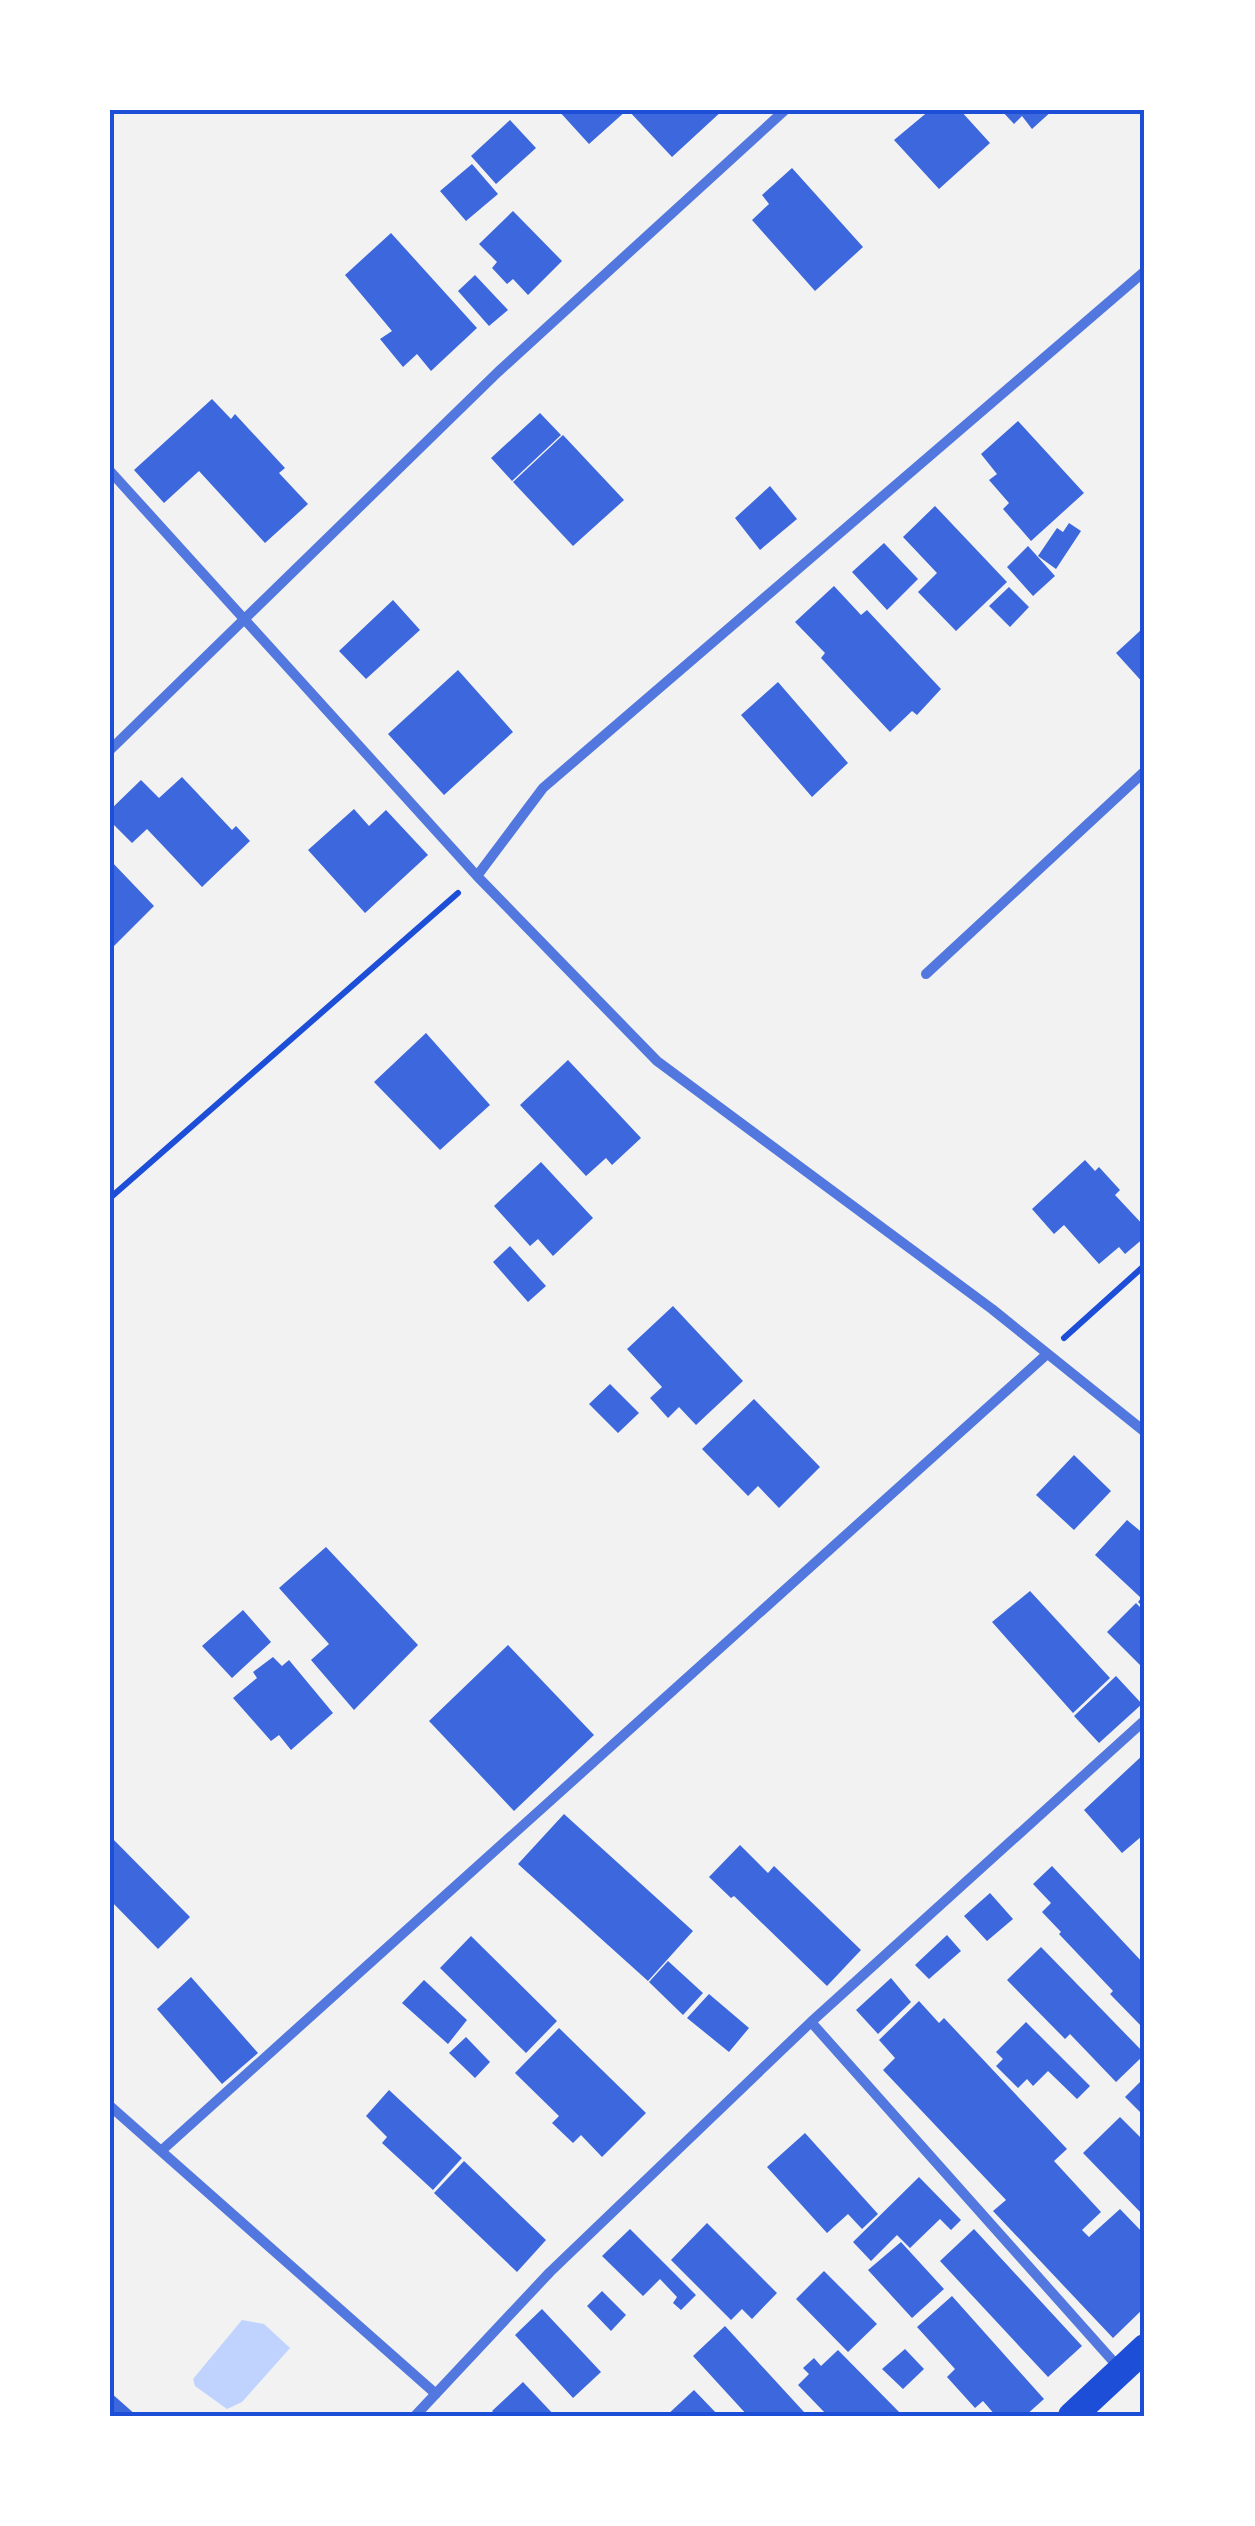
<svg xmlns="http://www.w3.org/2000/svg" width="1255" height="2526" font-family="'Golos Text',sans-serif">
	<rect width="100%" height="100%" fill="#f2f2f2"/>
	<path fill="#bfd3fe" d="M242 2320 264 2324 290 2348 242 2402 227 2409 195 2386 193 2379Z"/>
	<path fill="#3d67dc" d="M558 110H627L589 144Z
		M628 110H723L672 157Z
		M930 110H960L990 143 939 189 894 140Z
		M1001 110H1053L1032 129 1022 116 1014 124Z
		M510 120 536 148 496 184 471 156Z
		M472 164 498 194 466 221 440 191Z
		M792 168 863 247 815 291 752 220 769 204 762 195Z
		M513 211 562 261 528 295 513 279 507 284 492 268 497 262 479 244Z
		M391 233 477 328 431 371 417 354 403 367 380 339 392 331 345 275Z
		M475 275 508 310 489 326 458 291Z
		M212 399 231 419 235 414 285 468 279 473 308 504 265 543 199 471 164 503 134 470Z
		M540 413 561 435 512 481 491 458Z
		M1018 421 1084 493 1031 541 1003 509 1009 503 989 480 997 474 981 454Z
		M563 435 624 500 573 546 513 482Z
		M770 486 797 519 760 550 735 518Z
		M935 506 1007 582 956 631 918 592 937 573 903 537Z
		M1069 523 1081 531 1056 569 1038 556 1057 528 1063 532Z
		M884 543 918 579 887 610 852 572Z
		M1028 546 1055 576 1033 596 1007 567Z
		M834 586 861 615 867 610 941 689 917 715 912 711 890 732 821 658 825 653 795 622Z
		M1009 587 1029 607 1010 627 989 606Z
		M393 600 420 630 366 679 339 651Z
		M1142 629 1145 632V685L1116 653Z
		M458 670 513 732 444 795 388 734Z
		M778 682 848 763 812 797 741 715Z
		M182 777 232 830 236 826 250 841 202 887 147 829 132 843 110 821V810L141 780 159 798Z
		M354 809 369 826 386 810 428 855 365 913 308 850Z
		M110 860 154 906 110 950Z
		M426 1033 490 1105 440 1150 374 1082Z
		M568 1060 641 1138 612 1165 606 1158 586 1176 520 1105Z
		M1085 1160 1095 1171 1099 1167 1120 1190 1115 1195 1145 1227V1237L1125 1254 1119 1247 1099 1264 1064 1225 1054 1234 1032 1209Z
		M541 1162 593 1218 553 1256 538 1239 530 1246 494 1206Z
		M510 1246 546 1286 528 1302 493 1262Z
		M673 1306 743 1381 696 1425 679 1407 668 1418 650 1398 662 1387 627 1349Z
		M610 1384 639 1413 618 1433 589 1404Z
		M754 1399 820 1467 779 1508 758 1486 748 1496 702 1449Z
		M1074 1455 1111 1491 1074 1530 1036 1495Z
		M1127 1520 1145 1535V1609L1138 1602 1141 1598 1095 1555Z
		M326 1547 418 1645 354 1710 311 1660 329 1644 279 1588Z
		M1030 1591 1110 1678 1073 1713 992 1622Z
		M1136 1603 1145 1612V1670L1107 1632Z
		M243 1610 271 1642 232 1678 202 1646Z
		M508 1645 594 1735 514 1811 429 1721Z
		M273 1657 282 1666 289 1660 333 1713 291 1750 279 1735 271 1741 233 1698 257 1678 253 1672Z
		M1116 1676 1142 1704 1099 1743 1074 1716Z
		M1145 1753V1839L1142 1836 1122 1853 1084 1810Z
		M564 1814 693 1931 648 1981 518 1864Z
		M110 1836 190 1917 158 1949 110 1900Z
		M740 1845 768 1873 774 1866 861 1950 827 1986 734 1896 731 1898 709 1877Z
		M1052 1866 1145 1965V2030L1110 1994 1113 1991 1059 1934 1061 1932 1042 1912 1051 1903 1033 1884Z
		M990 1893 1013 1919 987 1941 964 1916Z
		M947 1935 961 1951 929 1979 915 1965Z
		M471 1936 557 2021 526 2053 440 1968Z
		M1041 1947 1145 2054 1116 2082 1070 2034 1065 2039 1007 1980Z
		M668 1961 703 1993 683 2015 649 1982Z
		M191 1977 258 2053 222 2084 157 2009Z
		M891 1978 911 2002 878 2034 856 2010Z
		M424 1980 467 2020 448 2044 402 2003Z
		M709 1994 749 2028 729 2052 687 2018Z
		M919 2001 939 2023 944 2018 1067 2149 1054 2161 1101 2212 1082 2230 1089 2237 1120 2209 1145 2235V2307L1113 2338 993 2211 1006 2200 883 2070 895 2058 879 2040Z
		M1026 2022 1090 2086 1077 2099 1048 2071 1033 2086 1027 2079 1018 2088 996 2066 1003 2059 996 2052Z
		M559 2028 646 2113 602 2157 581 2135 573 2143 552 2123 559 2116 515 2073Z
		M466 2037 490 2062 475 2078 449 2053Z
		M1145 2077V2117L1125 2097Z
		M389 2090 462 2158 433 2190 382 2143 387 2137 366 2116Z
		M1120 2117 1145 2142V2217L1083 2153Z
		M805 2133 878 2214 862 2229 848 2214 827 2233 767 2167Z
		M464 2161 546 2240 517 2272 434 2193Z
		M919 2177 961 2220 951 2230 940 2219 910 2248 897 2235 871 2261 853 2242Z
		M707 2223 777 2293 752 2319 742 2309 731 2320 671 2260Z
		M630 2229 696 2295 681 2310 673 2303 677 2297 660 2279 643 2296 602 2256Z
		M974 2229 1082 2346 1048 2377 940 2261Z
		M901 2242 944 2289 912 2318 868 2270Z
		M824 2271 877 2324 848 2352 796 2299Z
		M602 2291 626 2315 611 2331 587 2306Z
		M952 2296 1044 2399 1025 2416H996L983 2401 975 2408 947 2377 955 2369 917 2327Z
		M542 2309 601 2372 573 2398 515 2335Z
		M725 2326 804 2412 799 2416H748L693 2356Z
		M905 2349 924 2369 903 2389 882 2369Z
		M838 2350 903 2416H834L830 2412 827 2415 798 2385 809 2374 803 2368 814 2358 821 2366Z
		M523 2382 555 2416H497L492 2411Z
		M694 2390 719 2416H666Z
		M110 2392 137 2416H110Z"/>
	<g fill="none" stroke-linecap="round" stroke-linejoin="round">
		<path stroke="#1d4ed8" stroke-width="6" d="M110 1198 458 893
			M1064 1338 1145 1265"/>
		<path stroke="#5277de" stroke-width="10" d="M110 471 477 876 657 1061 992 1309 1145 1432
			M110 750 498 372 785 110
			M477 876 543 788 1145 271
			M926 974 1145 771
			M811 2022 1120 2369
			M110 2106 436 2394
			M161 2151 1046 1355
			M415 2416 550 2272 811 2022 1145 1720"/>
		<path stroke="#1d4ed8" stroke-width="28" d="M1072 2416 1145 2348"/>
	</g>
	<rect width="1255" height="2526" fill="none" stroke="#ffffff" stroke-width="225"/>
	<rect x="112" y="112" width="1030" height="2302" fill="none" stroke="#1d4ed8" stroke-width="4"/>
</svg>
